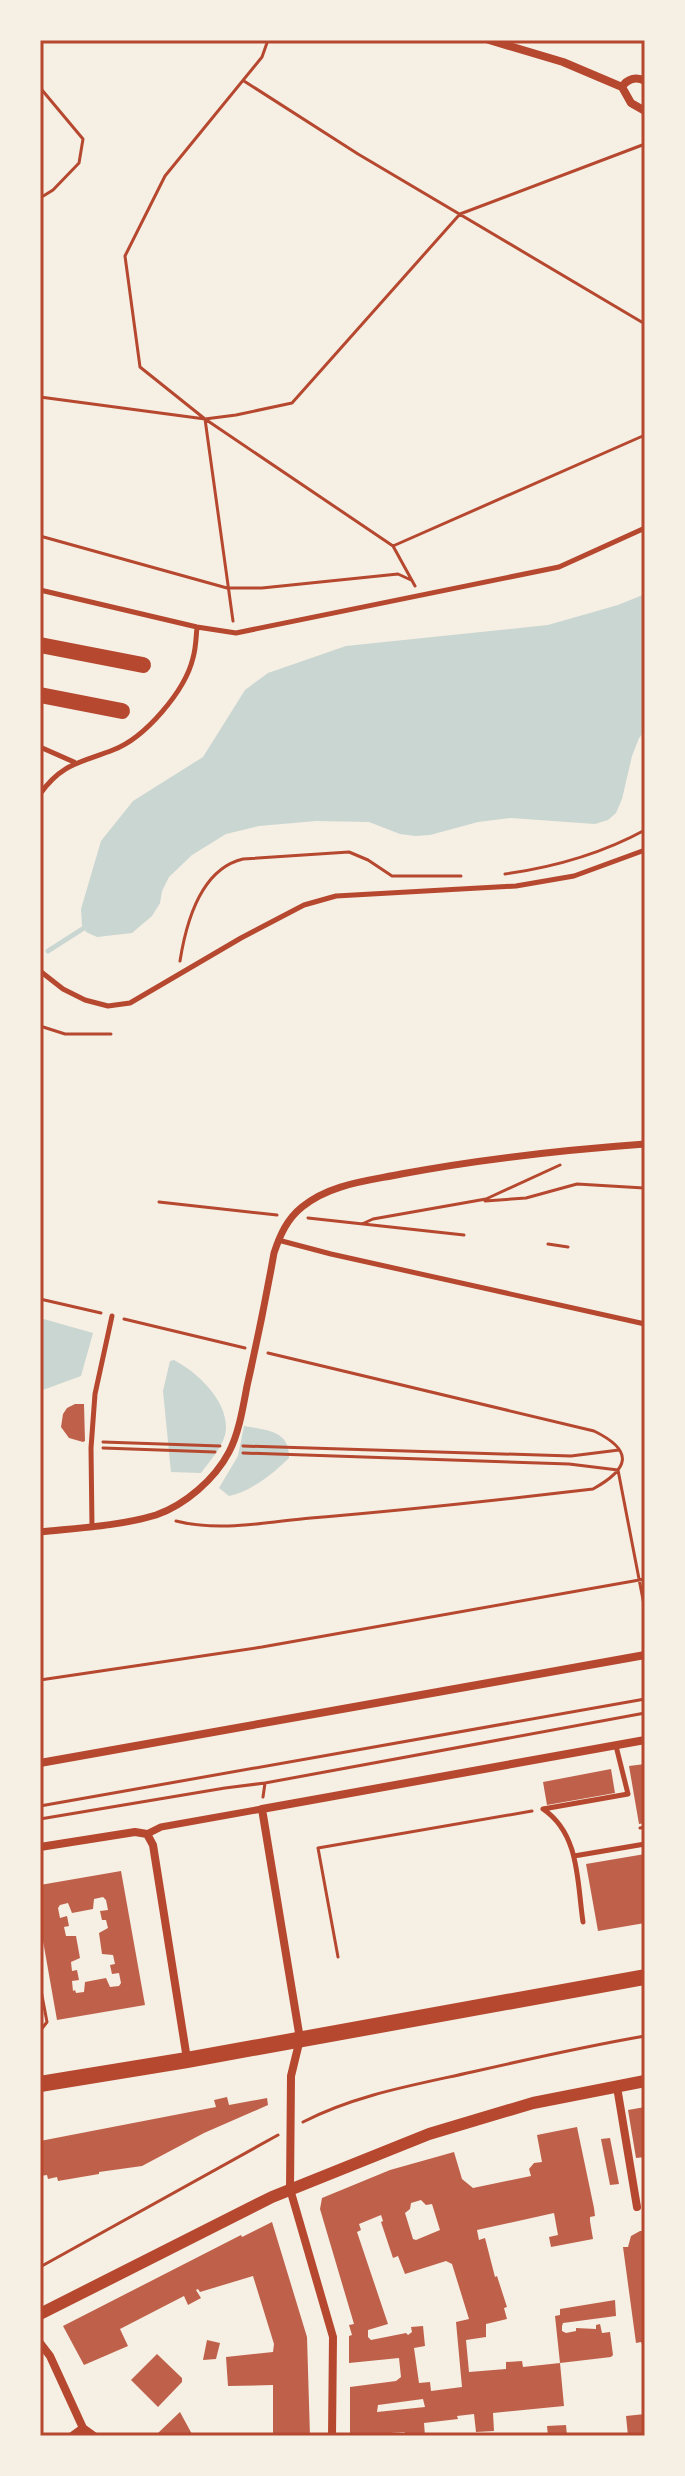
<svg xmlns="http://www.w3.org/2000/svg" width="685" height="2476" font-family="Jost,sans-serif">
	<rect width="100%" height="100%" fill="#f6efe4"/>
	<path fill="#c9d6d2" d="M645 594V731L639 738 632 756 622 799 616 813 608 820 595 824 511 818 478 822 430 835 415 836 400 834 369 822 316 821 259 826 226 834 192 855 169 877 162 891 160 903 152 916 132 933 97 937 86 932 82 925 81 909 101 841 133 801 203 757 245 690 268 673 346 646 548 625 618 605Z
		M40 1318 93 1333 81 1376 40 1391Z
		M174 1360C199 1373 232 1405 225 1435 221 1449 209 1462 201 1473L171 1472 163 1391 170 1361Z
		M244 1426C266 1430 290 1430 289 1458 274 1473 250 1492 229 1496L219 1488 238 1456Z"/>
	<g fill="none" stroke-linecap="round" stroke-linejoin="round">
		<path stroke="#c9d6d2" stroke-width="5" d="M48 951 84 928"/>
	</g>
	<path fill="#bf614a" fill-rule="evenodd" d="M75 1404H84L85 1441 83 1442 69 1438 61 1427 63 1414 67 1408Z
		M645 1764V1823L639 1824 629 1766Z
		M611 1769 615 1793 547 1805 543 1782Z
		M645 1854V1923L598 1931 586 1864Z
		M121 1871 145 2005 57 2020 40 1924V1885ZM103 1897 106 1900 108 1910 100 1911 102 1920H106L108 1928 99 1933 102 1954 113 1955 115 1964 110 1965 112 1974 119 1973 121 1983 119 1986 110 1987 106 1978 85 1982 84 1992 76 1993 75 1990 73 1991 72 1981 79 1980 77 1970 72 1971 71 1962 80 1958 76 1936H66L64 1927 69 1926 67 1916 60 1918 58 1908 60 1905 68 1903 72 1913 93 1909 94 1899Z
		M227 2097 229 2105 267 2098 268 2105 204 2133 142 2166 99 2172V2174L58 2181 57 2177 48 2179 47 2175 40 2176V2141L216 2107 214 2100Z
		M645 2107V2157L636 2158 628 2110Z
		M577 2127 594 2208 595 2216 590 2217V2221L593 2239 551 2247 549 2237 558 2235 554 2213 477 2230 479 2240 485 2238 495 2277 497 2276 507 2307 504 2308 507 2319 486 2324V2337L466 2340 469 2372 506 2369V2362L522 2361 523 2367 560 2363 564 2406 493 2413 494 2431 476 2432 474 2414 457 2416 458 2419 424 2423 425 2436H409L404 2432 350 2436V2387L396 2381 401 2377 399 2358 349 2363V2336L352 2335 349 2325 354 2324 320 2209 322 2198 390 2170 454 2152 462 2179 473 2188 531 2176 529 2169 534 2163 542 2162 537 2135ZM421 2200 426 2205 432 2204 440 2230 416 2240 413 2239 405 2213 410 2209 411 2203ZM381 2215 383 2221 381 2222 393 2258 398 2256 405 2274 446 2261 452 2264 469 2319 456 2322 462 2387 431 2391 430 2382 419 2383 414 2348 425 2346 423 2326 411 2327 412 2332 408 2335 406 2333 371 2340 368 2337V2330L388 2324 357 2232 361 2230 359 2224ZM423 2399 425 2407 377 2412 378 2405Z
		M610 2138 619 2184 610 2185 601 2139Z
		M272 2222 307 2337 310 2436H273V2385L228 2386 226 2357 273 2352 274 2344 253 2276 200 2292 198 2289 196 2290 201 2298 188 2305 184 2296 120 2329 128 2346 84 2365 63 2326 241 2235 242 2237Z
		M640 2231H645V2350L641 2342 636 2343 623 2247H628L631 2236Z
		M615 2300 616 2316 563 2323 562 2326V2331L566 2333 576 2331V2328L596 2329V2325L600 2324 602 2333 610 2332 613 2355 611 2357 560 2363 555 2316 560 2315V2309Z
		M207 2340 220 2343 216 2359 203 2360Z
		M157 2354 182 2378V2382L158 2407 131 2380Z
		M180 2412 193 2436H160L158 2433Z
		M645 2414V2436H628L626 2416Z
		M566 2425 567 2436H548L547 2426Z"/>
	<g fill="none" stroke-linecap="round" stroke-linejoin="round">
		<path stroke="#b5482f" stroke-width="3" d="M268 40 262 57 165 176 125 256 140 367 205 419 393 546 415 586
			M244 81 358 154 645 324
			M40 85 42 90 83 139 79 163 53 190 40 198
			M40 397 205 419 236 415 292 403 460 214 645 144
			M205 419 233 621
			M40 536 227 588H262L398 574 411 580
			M393 546 645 435
			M505 874C555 867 601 854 645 830
			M180 961C186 923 201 869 243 859L349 852 368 860 392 876H461
			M40 1026 65 1034H111
			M485 1201 526 1198 577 1184 644 1188
			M159 1202 277 1215
			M308 1218 464 1235
			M362 1224 373 1219 486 1199 560 1165
			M548 1244 568 1247
			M40 1299 101 1313
			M124 1319 245 1348
			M103 1442 220 1446
			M243 1446 571 1456 619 1450
			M103 1448 215 1452
			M243 1453 569 1464 618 1470 645 1610
			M176 1521C219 1532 267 1522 311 1518 405 1510 499 1500 593 1489 629 1469 635 1451 594 1431L268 1353
			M40 1680 262 1647 645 1579
			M263 1797 265 1783 645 1713
			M40 1806 645 1699
			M40 1819 225 1788 265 1783
			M640 1828 645 1827
			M338 1957 318 1848 532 1811
			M40 1985 47 2022 40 2031
			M303 2122C355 2095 414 2085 472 2072 529 2059 587 2046 645 2036
			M40 2267 278 2135"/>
		<path stroke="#b5482f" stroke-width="5" d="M40 590 197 627 236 633 559 567 645 528
			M40 747 74 762
			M40 794C62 763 80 763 113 750 145 738 185 691 193 658 196 648 196 637 197 627
			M40 971 63 989 85 1000 108 1006 130 1003 241 938 304 905 336 896 516 886 574 876 645 850
			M278 1240 331 1254 645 1324
			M92 1527 91 1448 95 1394 112 1316
			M574 1856 645 1844
			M583 1922C577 1882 580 1834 543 1809L628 1794 616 1746"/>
		<path stroke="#b5482f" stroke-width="7" d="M40 1532C78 1528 119 1526 156 1515 185 1505 215 1479 229 1452 239 1433 243 1407 247 1386 257 1342 266 1298 274 1253 280 1235 287 1219 302 1207 330 1184 367 1181 401 1174 481 1159 563 1150 645 1144
			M147 1834 161 1827 262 1809"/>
		<path stroke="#b5482f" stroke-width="8" d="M489 40 563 62 622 87
			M645 81C636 76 627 79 622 87L631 103 645 111
			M40 1763 645 1655
			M40 1847 135 1832 147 1834 153 1845 187 2059
			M617 2087 637 2207
			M40 2343 50 2356 83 2428 94 2436
			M72 2436 83 2428
			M332 2436 333 2337 290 2189 291 2076 300 2039 262 1809 645 1740"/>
		<path stroke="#b5482f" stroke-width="12" d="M40 2314 272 2197 429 2134 533 2103 645 2081"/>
		<path stroke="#b5482f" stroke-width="16" d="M40 2084 187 2060 645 1977"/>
		<path stroke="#b5482f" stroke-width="16" d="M40 645 143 665
			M40 695 122 711"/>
	</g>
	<rect width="685" height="2476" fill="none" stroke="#f6efe4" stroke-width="84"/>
	<rect x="42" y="42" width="601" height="2392" fill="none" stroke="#b5482f" stroke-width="3"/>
</svg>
